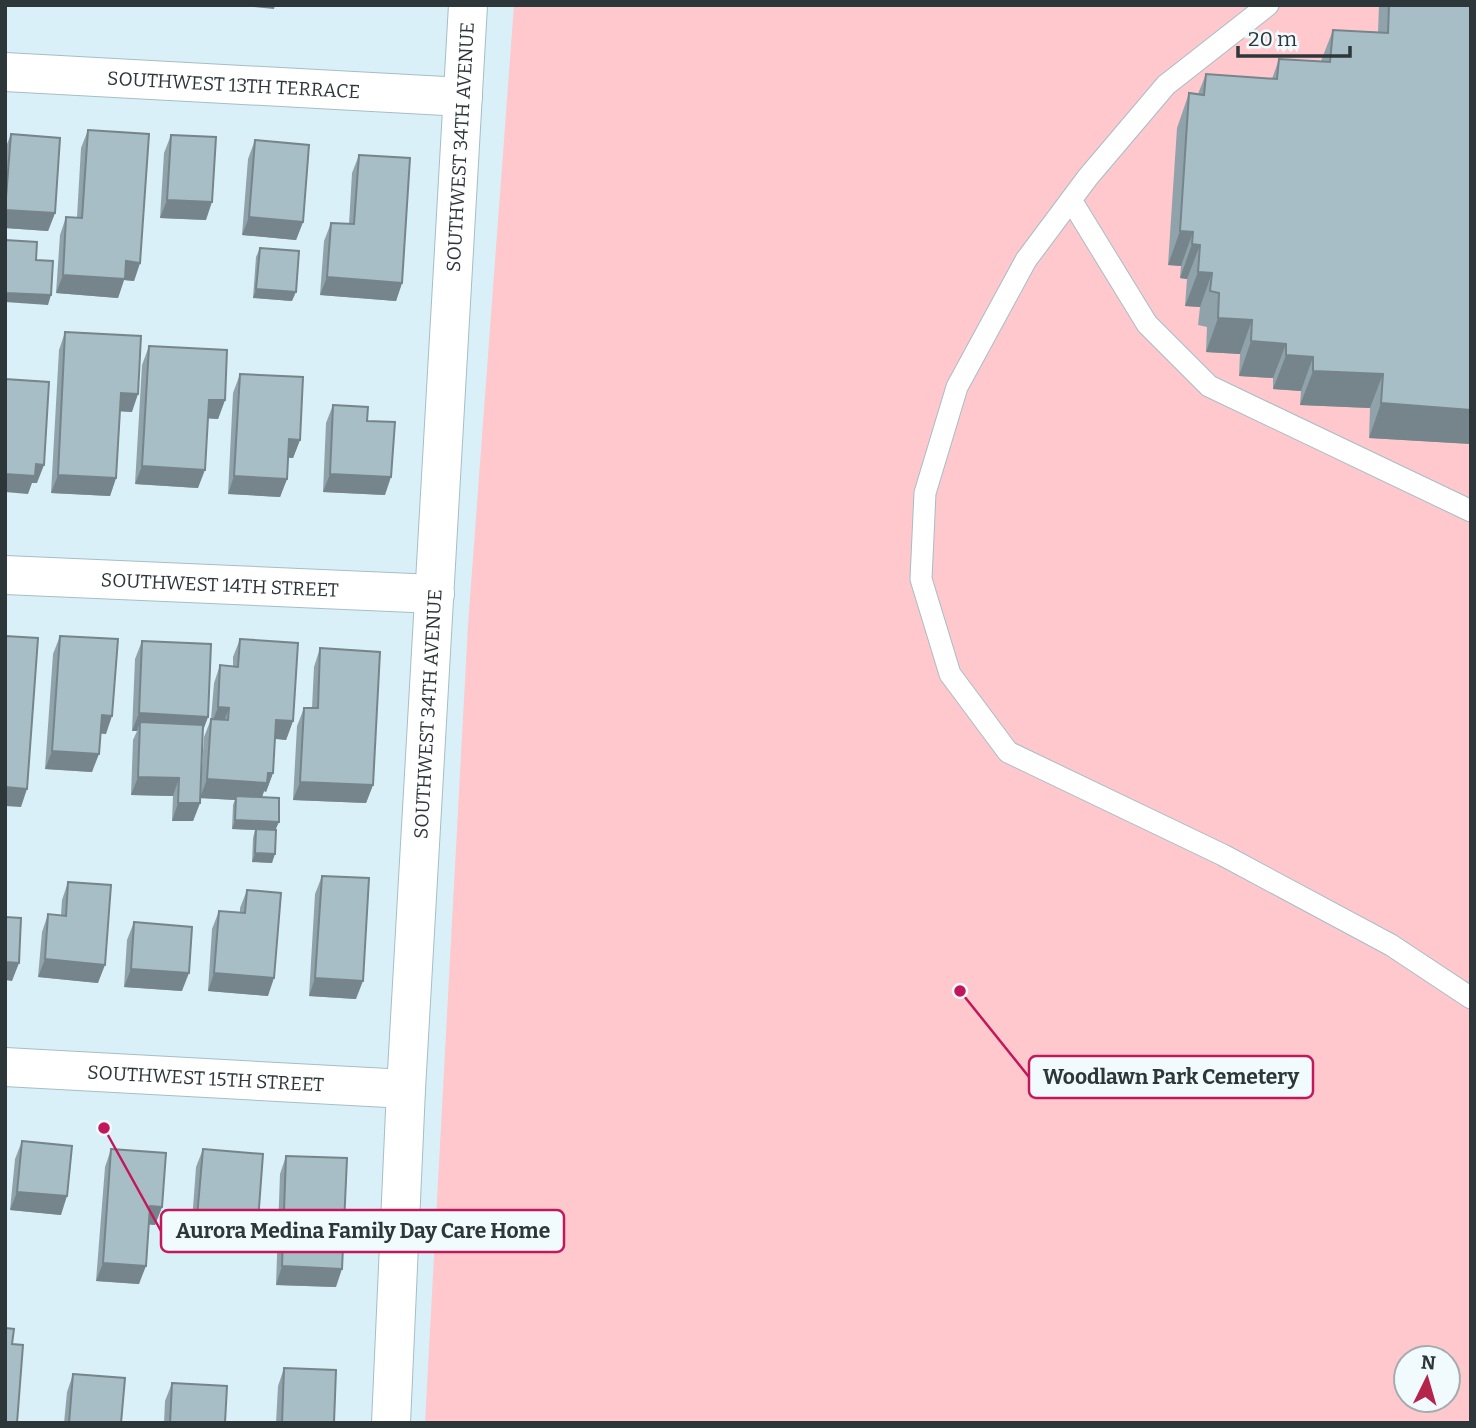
<svg xmlns="http://www.w3.org/2000/svg" width="1476" height="1428" font-family="Bitter,serif">
	<rect width="100%" height="100%" fill="#d9f0f9"/>
	<path fill="#fec8cd" fill-rule="evenodd" d="M514 5H1471V1423H425L468 625ZM1406 1358H1448V1400H1406Z"/>
	<g fill="none" stroke-linecap="round" stroke-linejoin="round">
		<g stroke="#a7bdc6" stroke-width="23">
			<path id="lane" d="M1268 5 1166 85 1088 177 1026 260 957 387 925 493 921 579 950 674 1008 752 1223 855 1391 945 1471 998
				M1071 200 1147 324 1209 386 1471 511"/>
		</g>
		<g stroke="#a7bdc6" stroke-width="40">
			<g id="street">
				<path id="s1" d="M5 72 463 97"/>
				<path id="s2" d="M5 575 435 594"/>
				<path id="s3" d="M5 1067 406 1089"/>
				<path id="s4" d="M391 1423 406 1089 468 5"/>
			</g>
		</g>
		<use href="#lane" stroke="#fff" stroke-width="21"/>
		<use href="#street" stroke="#fff" stroke-width="38"/>
	</g>
	<path fill="#90a3aa" d="M1379 5H1471V444L1369 438 1370 408 1300 405 1301 391 1273 389V378L1239 376 1240 354 1206 352 1207 327 1198 325 1200 307 1185 306 1187 279 1180 278 1181 266 1168 265 1177 128 1189 93 1198 94 1206 74 1272 79 1279 59 1321 61 1333 30 1378 32Z
		M88 130 140 263 134 281 124 280 118 298 56 293 60 235 66 217H77L81 148Z
		M11 134 55 213 48 231 5 228V149Z
		M171 135 206 220 160 218 164 153Z
		M255 140 303 222 296 240 242 235 248 159Z
		M359 155 402 283 396 301 320 295 324 241 331 223 349 224 352 173Z
		M260 248 292 301 253 298 256 257Z
		M65 332 132 412 120 411 116 478 110 496 51 493 59 350Z
		M149 346 225 400 218 419 208 418 198 488 135 484 142 365Z
		M240 374 300 440 293 458H288L287 479 280 497 228 494 233 393Z
		M333 405 367 421 385 495 323 492 326 423Z
		M60 636 106 734 100 733 92 772 45 769 53 654Z
		M240 639 293 721 286 740 275 739 273 773 266 792 264 791 262 797 276 830 272 863 252 862 253 838 255 830 232 829 233 805 235 800 200 798 204 737 211 719 214 683 220 665 233 666V657Z
		M142 641 208 717 203 731 200 803 193 821H172L173 796 131 795 133 740 137 731H132L135 659Z
		M320 648 373 785 366 803 293 800 297 726 304 708H312L314 667Z
		M322 876 356 999 309 996 315 894Z
		M68 882 98 983 38 977 42 932 48 914 61 915 62 900Z
		M247 890 268 996 208 991 212 929 219 911 240 913V908Z
		M134 922 182 991 124 987 127 940Z
		M22 1141 61 1215 10 1210 15 1159Z
		M111 1149 162 1207 155 1225 149 1224 139 1284 96 1281 105 1167Z
		M203 1149 258 1221 251 1239 191 1235 196 1167Z
		M286 1156 336 1287 276 1285 280 1174Z
		M284 1368 334 1423H276L278 1386Z
		M73 1374 121 1423H64L67 1392Z
		M172 1383 225 1423H164L165 1401Z"/>
	<path fill="#75858b" d="M235 5H275L274 9Z
		M372 5H401L400 7Z
		M167 200 212 202 206 220 160 218Z
		M5 210 55 213 48 231 5 228Z
		M249 217 303 222 296 240 242 235Z
		M1180 231 1193 232 1181 266 1168 265Z
		M1192 244 1200 245 1187 279 1180 278Z
		M126 261 140 263 134 281 124 280 118 298 56 293 63 275Z
		M1198 272 1212 273 1200 307 1185 306Z
		M327 277 402 283 396 301 320 295Z
		M256 289 296 292 292 301 253 298Z
		M5 293 51 295 48 305 5 302Z
		M1218 318 1252 320 1240 354 1206 352Z
		M1251 341 1286 344 1273 378 1239 376Z
		M1286 355 1313 357 1301 391 1273 389Z
		M1313 371 1383 374 1370 408 1300 405Z
		M121 393 138 394 132 412 114 411Z
		M209 400H225L218 419 202 418Z
		M1381 403 1471 410V444L1369 438Z
		M289 439 300 440 293 458 282 457Z
		M36 464 44 465 37 483H32L28 494 5 492V474Z
		M142 466 205 470 198 488 135 484Z
		M330 474 391 477 385 495 323 492Z
		M58 475 116 478 110 496 51 493Z
		M234 476 287 479 280 497 228 494Z
		M218 707 229 708 222 727 211 726Z
		M139 713 208 717 201 735 140 722 137 731H132Z
		M102 715 112 716 106 734 95 733Z
		M276 720 293 721 286 740 270 738Z
		M52 751 99 754 92 772 45 769Z
		M268 773H273L266 792 264 791 261 801 236 796 235 800 200 798 207 779Z
		M138 777 179 778 173 796 131 795Z
		M300 782 373 785 366 803 293 800Z
		M5 787 27 789 21 807 5 806Z
		M178 803H200L193 821H172Z
		M235 820 279 822 275 831 232 829Z
		M255 853 275 854 272 863 252 862Z
		M45 959 105 965 98 983 38 977Z
		M5 962 19 963 12 981 5 980Z
		M131 969 189 973 182 991 124 987Z
		M214 973 274 978 268 996 208 991Z
		M315 978 363 981 356 999 309 996Z
		M17 1192 67 1196 61 1215 10 1210Z
		M150 1206 162 1207 155 1225 144 1224Z
		M197 1217 258 1221 251 1239 191 1235Z
		M103 1263 146 1266 139 1284 96 1281Z
		M282 1266 342 1269 336 1287 276 1285Z"/>
	<path fill="#a7bec6" stroke="#75858b" stroke-width="2" d="M1389 5H1471V410L1381 403 1383 374 1313 371V357L1286 355V344L1251 341 1252 320 1218 318 1219 293 1210 291 1212 273 1198 272 1200 245 1192 244 1193 232 1180 231 1189 93 1204 95 1206 74 1277 79 1279 59 1330 62 1333 30 1388 33Z
		M88 130 149 134 140 263 126 261 125 279 63 275 66 217 82 218Z
		M11 134 60 138 55 213 5 210Z
		M171 135 216 137 212 202 167 200Z
		M255 140 309 145 303 222 249 217Z
		M359 155 410 158 402 283 327 277 331 223 354 224Z
		M5 240 37 242 36 260 53 261 51 295 5 293Z
		M260 248 299 251 296 292 256 289Z
		M65 332 141 336 138 394 121 393 116 478 58 475Z
		M149 346 227 350 225 400H209L205 470 142 466Z
		M240 374 303 377 300 440 289 439 287 479 234 476Z
		M5 379 49 382 44 465 36 464 35 476 5 474Z
		M333 405 368 407 367 421 395 422 391 477 330 474Z
		M5 636 38 638 27 789 5 787Z
		M60 636 118 639 112 716 102 715 99 754 52 751Z
		M240 639 298 643 293 721 276 720 273 773H268L267 783 207 779 211 719 228 720 229 708 218 707 220 665 238 667Z
		M142 641 211 644 208 717 139 713Z
		M320 648 380 652 373 785 300 782 304 708H318Z
		M140 722 203 725 200 803H178L179 778 138 777Z
		M236 796 279 798V822L235 820Z
		M256 829 276 830 275 854 255 853Z
		M322 876 369 878 363 981 315 978Z
		M68 882 111 885 105 965 45 959 48 914 66 916Z
		M247 890 281 893 274 978 214 973 219 911 245 913Z
		M5 917 21 918 19 963 5 962Z
		M134 922 192 927 189 973 131 969Z
		M22 1141 72 1146 67 1196 17 1192Z
		M111 1149 166 1153 162 1207 150 1206 146 1266 103 1263Z
		M203 1149 263 1154 258 1221 197 1217Z
		M286 1156 347 1158 342 1269 282 1266Z
		M5 1328 14 1329 12 1344 23 1345 17 1423H5Z
		M284 1368 336 1370 334 1423H282Z
		M73 1374 125 1378 121 1423H69Z
		M172 1383 227 1386 225 1423H170Z"/>
	<g text-anchor="middle" dominant-baseline="central" stroke-width="7" stroke-linejoin="round" paint-order="stroke">
		<g font-size="19" fill="#2d3639" stroke="#f1fbfe">
			<text stroke="none"><textPath href="#s1" startOffset="229">SOUTHWEST 13TH TERRACE</textPath></text>
			<text stroke="none"><textPath href="#s4" startOffset="1278">SOUTHWEST 34TH AVENUE</textPath></text>
			<text stroke="none"><textPath href="#s2" startOffset="215">SOUTHWEST 14TH STREET</textPath></text>
			<text stroke="none"><textPath href="#s4" startOffset="710">SOUTHWEST 34TH AVENUE</textPath></text>
			<text stroke="none"><textPath href="#s3" startOffset="201">SOUTHWEST 15TH STREET</textPath></text>
		</g>
	</g>
	<path fill="none" stroke="#c2185b" stroke-width="2.5" d="M960 991L1029 1077M104 1128L161 1231"/>
	<g fill="#c2185b" stroke="#f1fbfe" stroke-width="2.5">
		<circle cx="960" cy="991" r="7"/>
		<circle cx="104" cy="1128" r="7"/>
	</g>
	<g fill="#f1fbfe" stroke="#c2185b" stroke-width="2.5">
		<rect x="1029" y="1056" width="284" height="42" rx="7"/>
		<rect x="161" y="1210" width="403" height="42" rx="7"/>
	</g>
	<g font-size="21" text-anchor="middle" font-weight="bold" fill="#2d3639">
		<text x="1171" y="1084">Woodlawn Park Cemetery</text>
		<text x="363" y="1238">Aurora Medina Family Day Care Home</text>
	</g>
	<rect width="1476" height="1428" fill="none" stroke="#2d3639" stroke-width="14"/>
	<g transform="translate(1427 1379) rotate(5)"><circle r="33" fill="#f1fbfe" stroke="#a3acaf" stroke-width="2"/>
	<path d="M0-5L12 26L0 18L-12 26Z" fill="#b5244b"/>
	<text y="-10" font-size="19" font-weight="bold" text-anchor="middle" fill="#2d3639">N</text>
	</g>
	<path d="M1238 46v10h112v-10" fill="none" stroke="#2d3639" stroke-width="3.5"/>
	<text x="1248" y="46" font-size="21" fill="#2d3639" stroke="#f1fbfe" stroke-width="5" paint-order="stroke">20 m</text>
</svg>
